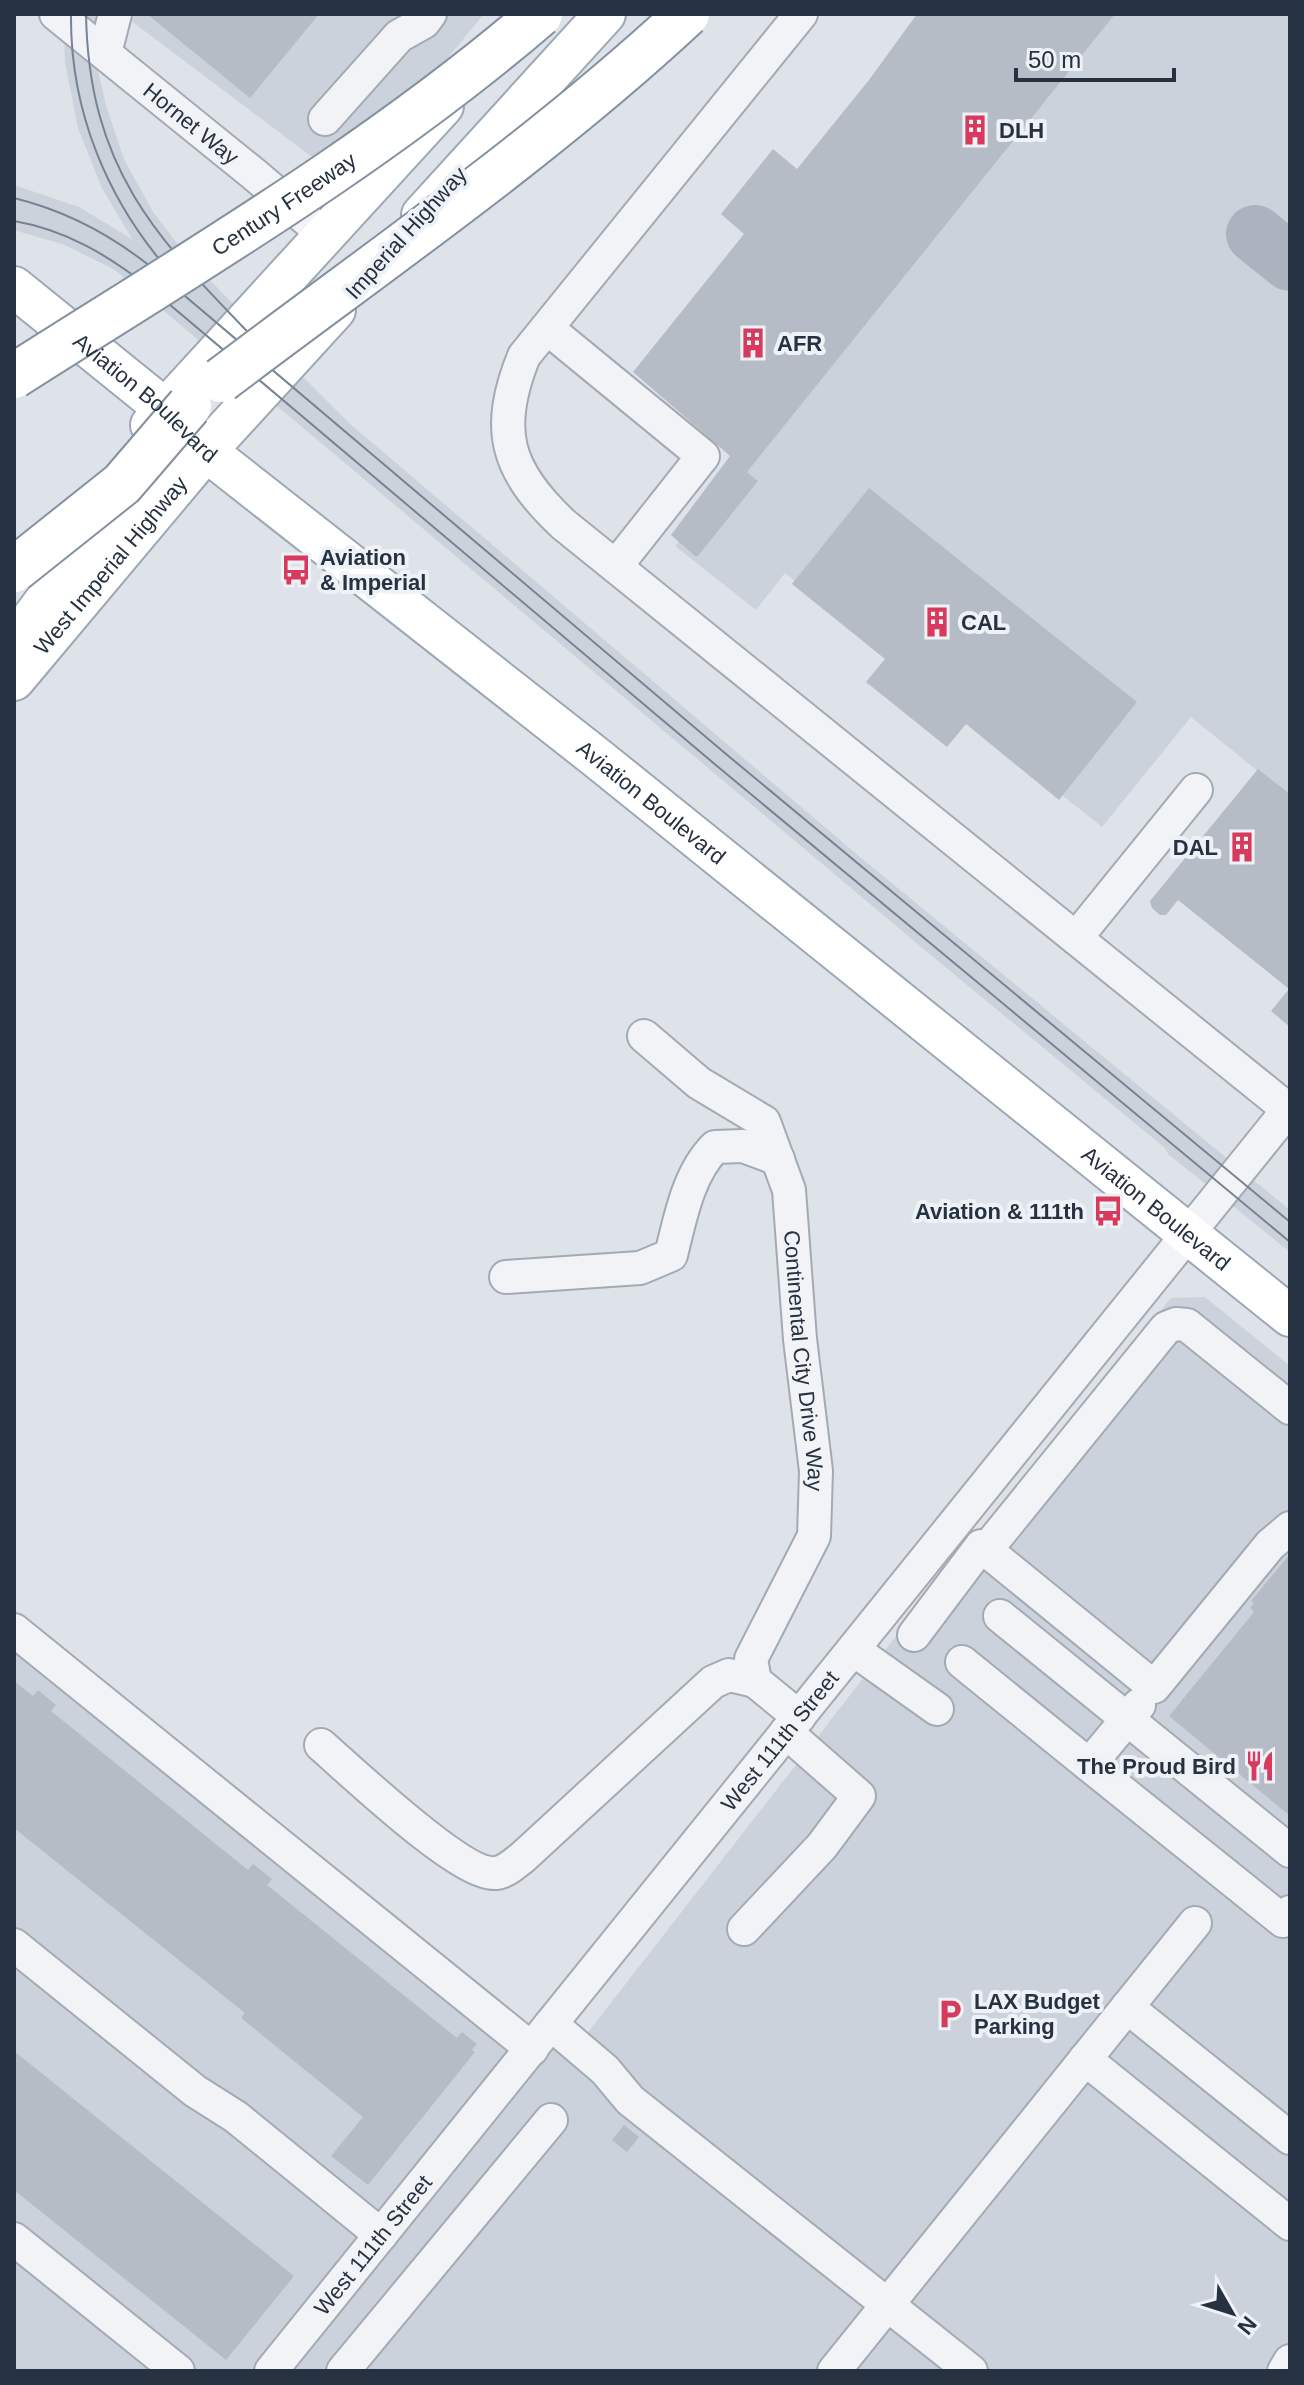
<svg xmlns="http://www.w3.org/2000/svg" width="1304" height="2385" font-family="Arial,sans-serif">
	<rect width="100%" height="100%" fill="#dee3e9"/>
	<path fill="#ccd2db" d="M63 14H95L98 71 106 105 124 159 153 212 186 255 300 374 349 423 860 857 1290 1210V1252L1168 1154 1165 1148 938 961 115 270 65 245 14 230V185L79 207 132 239 102 188 78 128 65 62Z
		M122 14H484L437 71 312 157Z
		M1107 14H1290V797L1191 717 1102 827 785 573 756 610 675 546Z
		M1205 1297 1290 1366V2371H14V1610L568 2058 889 1645 1171 1298Z"/>
	<g fill="none" stroke-linecap="round" stroke-linejoin="round">
		<path stroke="#aab3be" stroke-width="58" d="M1255 234 1290 262"/>
	</g>
	<path fill="#b5bcc6" d="M147 14H319L250 98Z
		M917 14H1115L747 472 758 481 698 556H695L671 535 730 456 633 372 744 234 721 214 773 149 797 169 869 80Z
		M869 488 1137 702 1059 800 966 724 947 747 866 682 885 659 792 584Z
		M1258 769 1290 794V1027L1271 1011 1289 989 1178 900 1166 915H1160L1152 908 1150 901Z
		M1290 1554V1816L1169 1716 1254 1612 1250 1608 1254 1603 1251 1601Z
		M14 1681 33 1696 38 1690 56 1705 51 1711 248 1870 253 1864 272 1879 267 1885 457 2038 462 2032 477 2044 472 2050 475 2052 368 2185 331 2156 363 2117 241 2018 245 2013 14 1828Z
		M14 2051 294 2276 226 2360 14 2190Z
		M624 2125 639 2137 627 2152 612 2140Z"/>
	<g fill="none" stroke-linecap="round" stroke-linejoin="round">
		<g stroke="#a3aab3" stroke-width="36">
			<g id="minor">
				<path id="s1" d="M56 14 255 175 326 236"/>
				<path d="M801 14 524 356C494 430 506 470 563 524L1290 1111"/>
				<path d="M105 53 115 14"/>
				<path d="M325 119 399 36 424 22 430 14"/>
				<path d="M547 328 703 456 616 566"/>
				<path d="M1076 938 1196 790"/>
				<path id="s2" d="M644 1036 699 1083 764 1122 789 1190 800 1339 816 1471 814 1536 751 1659 755 1681 799 1717"/>
				<path d="M506 1277 640 1268 671 1255C680 1219 688 1174 715 1147L743 1146 778 1159"/>
				<path d="M1290 1408 1187 1325 1176 1324 1166 1328 986 1550 1154 1687 1270 1545 1290 1528"/>
				<path d="M1000 1616 1290 1851"/>
				<path d="M14 1630 532 2049"/>
				<path d="M914 1635 981 1546"/>
				<path d="M854 1650 937 1709"/>
				<path d="M962 1662 1089 1765 1139 1705"/>
				<path d="M321 1745C351 1771 462 1877 496 1873 506 1872 515 1863 523 1857L713 1682 729 1675 755 1681"/>
				<path d="M1089 1765 1283 1921 1290 1912"/>
				<path d="M744 1929 822 1846 859 1796 786 1732"/>
				<path d="M14 1945 195 2091 236 2117 381 2235"/>
				<path d="M1127 2007 1290 2138"/>
				<path d="M551 2024 605 2070 630 2100 971 2371"/>
				<path d="M1085 2059 1290 2224"/>
				<path d="M14 2239 178 2371"/>
				<path id="s3" d="M271 2371 1288 1110"/>
				<path d="M343 2371 551 2120"/>
				<path d="M834 2371 1195 1923"/>
				<path d="M1284 2371 1290 2361"/>
			</g>
		</g>
		<g stroke="#9da8b5" stroke-width="44">
			<g id="major">
				<path d="M422 215 605 14"/>
				<path id="s4" d="M14 287 165 409 206 451 597 758 1290 1316"/>
				<path d="M151 425 443 106"/>
				<path d="M25 628 128 489"/>
				<path id="s5" d="M14 680 206 451 335 310"/>
			</g>
		</g>
		<use href="#minor" stroke="#f1f3f7" stroke-width="32"/>
		<use href="#major" stroke="#fff" stroke-width="40"/>
		<path stroke="#768393" stroke-width="2" d="M71 14C70 111 107 200 170 272
			M86 14C89 178 164 245 270 355
			M14 198C63 210 106 232 146 263L726 754 1290 1222
			M14 221C67 230 109 256 150 288L717 766 1290 1242"/>
		<g stroke="#8491a0" stroke-width="48" stroke-linecap="butt">
			<g id="highway-bridge">
				<path id="s6" d="M14 376C193 262 379 153 540 14"/>
				<path d="M221 380C378 261 543 148 687 14"/>
				<path d="M14 570 122 484 189 406"/>
			</g>
		</g>
		<use href="#highway-bridge" stroke="#fff" stroke-width="44"/>
	</g>
	<defs>
		<g id="building-bare" transform="scale(2.4)"><path d="M-4-6H4V6H1V3H-1V6H-4ZM-2.5-4.3h1.7v1.8h-1.7ZM.8-4.3h1.7v1.8H.8ZM-2.5-1h1.7V.8h-1.7ZM.8-1h1.7V.8H.8Z" fill="#d73a5c" stroke="#eef2f6" stroke-width="2.5" paint-order="stroke"/></g>
		<g id="bus-bare" transform="scale(2.4)"><path d="M-5-6H5V4H4V6H2V4H-2V6H-4V4H-5ZM-3.5-4V0h7V-4ZM-3.5 1.2v1.5H-2V1.2ZM2 1.2v1.5H3.5V1.2Z" fill="#d73a5c" stroke="#eef2f6" stroke-width="2.5" paint-order="stroke"/></g>
		<g id="restaurant-bare" transform="scale(2.4)"><path d="M-5-6h1v4h1v-4h1v4h1v-4h1v5L-1.5 .5V6h-2V.5L-5-1ZM5-6V6H3V1.5H1.5Q1.5-4 5-6Z" fill="#d73a5c" stroke="#eef2f6" stroke-width="2.5" paint-order="stroke"/></g>
		<g id="parking-bare" transform="scale(2.4)"><path d="M-3.5-5.5H1a3.5 3.5 0 0 1 0 7H-1V5.5H-3.5ZM-1-3.4V-.6H.8a1.4 1.4 0 0 0 0-2.8Z" fill="#d73a5c" stroke="#eef2f6" stroke-width="2.5" paint-order="stroke"/></g>
	</defs>
	<g fill-rule="evenodd">
		<use href="#building-bare" x="975" y="130"/>
		<use href="#building-bare" x="753" y="343"/>
		<use href="#bus-bare" x="296" y="570"/>
		<use href="#building-bare" x="937" y="622"/>
		<use href="#building-bare" x="1242" y="847"/>
		<use href="#bus-bare" x="1108" y="1211"/>
		<use href="#restaurant-bare" x="1260" y="1766"/>
		<use href="#parking-bare" x="950" y="2014"/>
	</g>
	<g text-anchor="middle" dominant-baseline="central" stroke-width="8" stroke-linejoin="round" paint-order="stroke">
		<g font-size="22" fill="#263241" stroke="#eef2f6">
			<text stroke="none"><textPath href="#s1" startOffset="174">Hornet Way</textPath></text>
			<text stroke="none"><textPath href="#s6" startOffset="320">Century Freeway</textPath></text>
			<text transform="translate(406 233) rotate(-48)">Imperial Highway</text>
			<text stroke="none"><textPath href="#s4" startOffset="172">Aviation Boulevard</textPath></text>
			<text stroke="none"><textPath href="#s5" startOffset="150">West Imperial Highway</textPath></text>
			<text stroke="none"><textPath href="#s4" startOffset="820">Aviation Boulevard</textPath></text>
			<text stroke="none"><textPath href="#s4" startOffset="1468">Aviation Boulevard</textPath></text>
			<text stroke="none"><textPath href="#s2" startOffset="392">Continental City Drive Way</textPath></text>
			<text stroke="none"><textPath href="#s3" startOffset="810">West 111th Street</textPath></text>
			<text stroke="none"><textPath href="#s3" startOffset="162">West 111th Street</textPath></text>
		</g>
		<g font-size="22" font-weight="bold" fill="#263241" stroke="#eef2f6" text-anchor="start">
			<text x="999" y="130">DLH</text>
			<text x="777" y="343">AFR</text>
			<text x="320" y="557">Aviation<tspan x="320" dy="25">&amp; Imperial</tspan></text>
			<text x="961" y="622">CAL</text>
			<text x="1218" y="847" text-anchor="end">DAL</text>
			<text x="1084" y="1211" text-anchor="end">Aviation &amp; 111th</text>
			<text x="1236" y="1766" text-anchor="end">The Proud Bird</text>
			<text x="974" y="2001">LAX Budget<tspan x="974" dy="25">Parking</tspan></text>
		</g>
	</g>
	<rect width="1304" height="2385" fill="none" stroke="#263241" stroke-width="32"/>
	<g transform="translate(1232 2313) rotate(129)" stroke="#eef2f6" stroke-width="6" paint-order="stroke">
	<path d="M0-6L14 30L0 20L-14 30Z" fill="#263241"/>
	<text y="-12" font-size="22" font-weight="bold" text-anchor="middle" fill="#263241">N</text>
	</g>
	<path d="M1016 68v12h158v-12" fill="none" stroke="#263241" stroke-width="4"/>
	<text x="1028" y="68" font-size="24" fill="#263241" stroke="#eef2f6" stroke-width="6" paint-order="stroke">50 m</text>
</svg>
